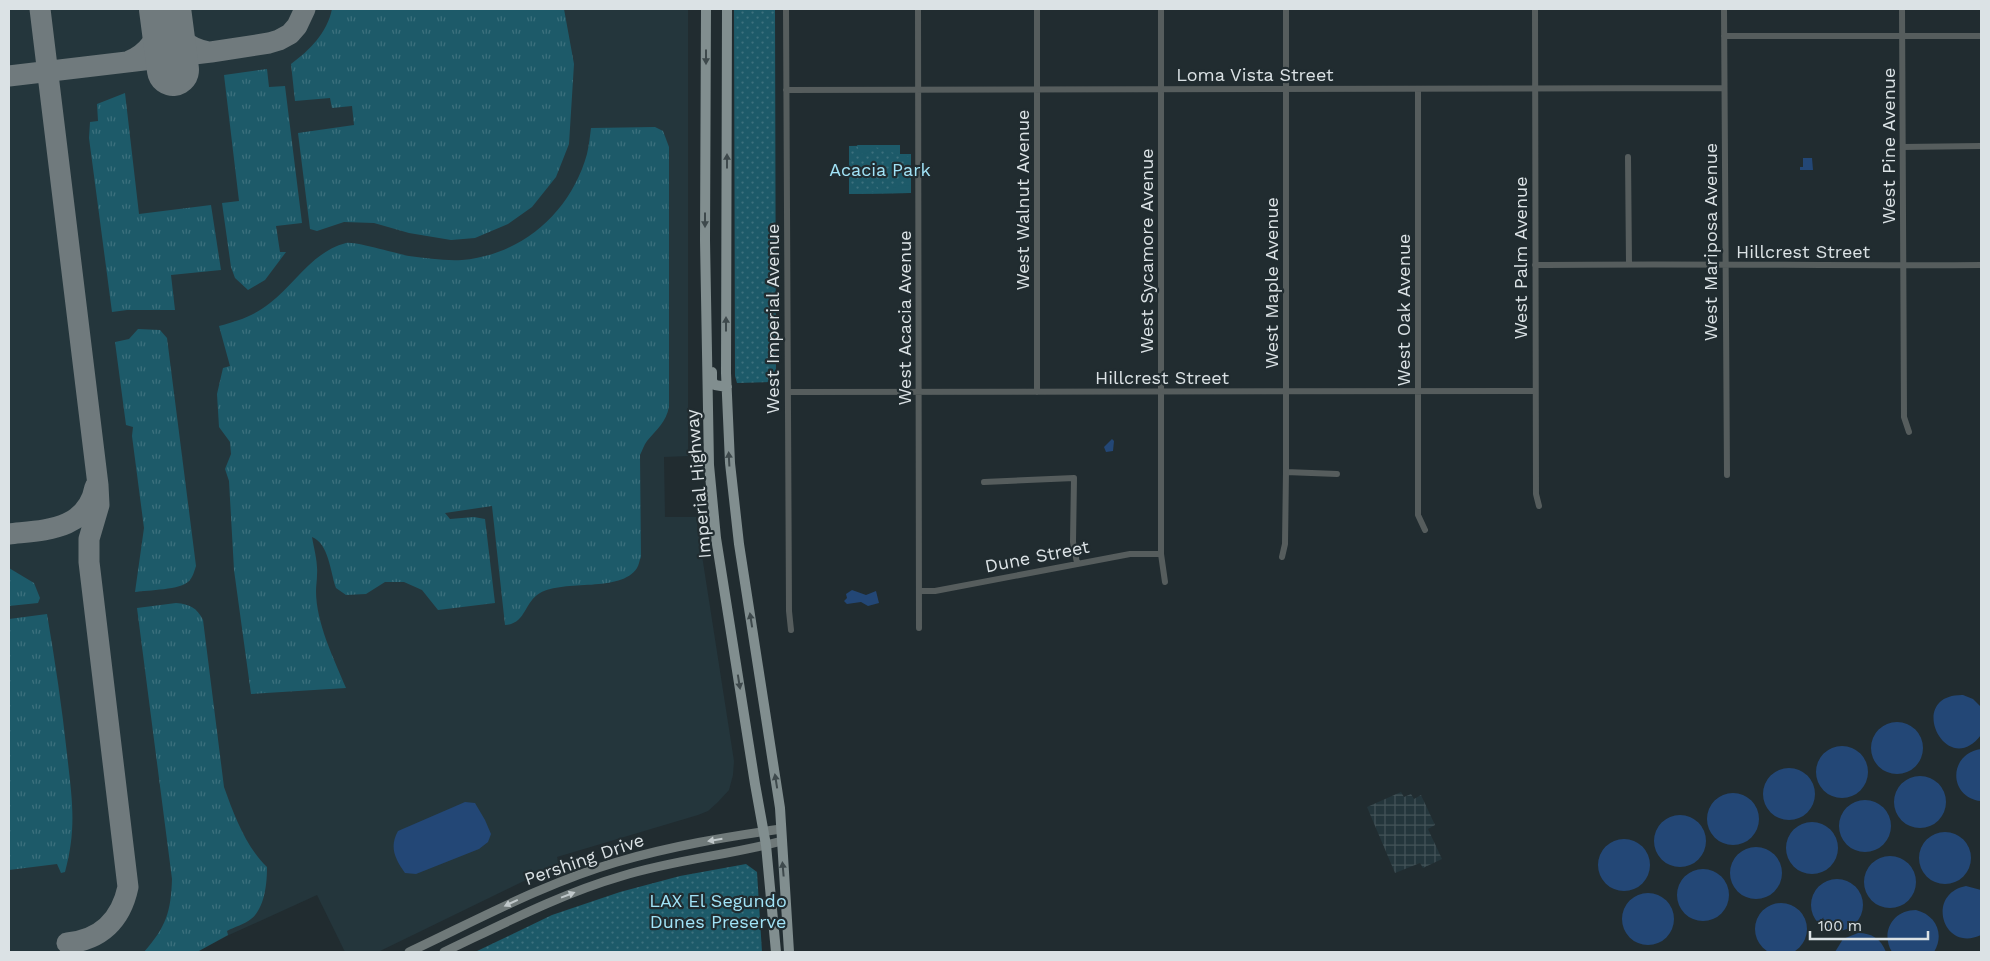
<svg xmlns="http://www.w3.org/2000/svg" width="1990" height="961" font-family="'Work Sans',sans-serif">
	<defs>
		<pattern id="industrial-grid" width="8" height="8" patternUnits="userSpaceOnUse" patternTransform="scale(1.25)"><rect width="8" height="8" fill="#24363c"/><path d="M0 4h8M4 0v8" fill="none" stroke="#435358"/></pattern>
		<pattern id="grass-tufts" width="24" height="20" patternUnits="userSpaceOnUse" patternTransform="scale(1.25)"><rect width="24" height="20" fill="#1d5a69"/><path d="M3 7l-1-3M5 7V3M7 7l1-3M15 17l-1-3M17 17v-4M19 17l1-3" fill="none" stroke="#3d717e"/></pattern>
		<pattern id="park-dots" width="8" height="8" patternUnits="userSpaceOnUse" patternTransform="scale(1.25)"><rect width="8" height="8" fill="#1d5a69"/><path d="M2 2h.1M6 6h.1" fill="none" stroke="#3d717e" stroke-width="1.8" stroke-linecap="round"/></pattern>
	</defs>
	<rect width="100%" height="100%" fill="#212c30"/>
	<path fill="#24363c" d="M9 9H688V456L664 457 665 517H696L734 761 733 775 729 790 718 802 708 811 698 815 557 857 559 864 378 952H345L317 895 229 935 197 952H9Z"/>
	<path fill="url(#industrial-grid)" d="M1401 792 1404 797 1411 794 1414 799 1421 795 1435 825 1428 829 1442 859 1423 868 1420 863 1395 873 1367 807Z"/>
	<path fill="url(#grass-tufts)" d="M332 9H564L574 64 569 144 556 177 532 207 508 224 475 238 451 240 409 233 374 223 344 222 317 231 310 229 298 133 354 125 352 106 332 108 330 98 295 101 291 64C310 50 327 33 332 9Z
		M267 69 269 87 285 86 302 223 276 226 280 252H286L265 280 248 290 235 278 231 267 222 203 239 201 224 75Z
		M125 93 139 214 211 205 221 270 171 275 175 310H127L112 312 89 138 90 122 98 121 97 104Z
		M655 127 663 131 669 147V407C666 422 657 429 647 441 644 445 642 451 640 455L641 557C639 561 639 565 637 568 621 593 564 579 540 593 524 602 526 624 505 625L492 506 445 513 450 519 474 517 485 519 495 603 438 610 422 590 404 582H385L366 594 346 595 336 588C330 571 329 544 312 537 314 549 318 562 317 575 317 580 316 586 316 591 316 623 334 659 346 688L251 694 234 570 229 481 225 469 231 454 230 442 219 427 217 394 223 368 230 366 219 326C238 321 254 316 270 303 296 283 312 252 346 243 355 241 397 254 409 256 427 258 444 261 462 260 522 255 571 212 587 154 589 145 590 136 591 128Z
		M138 329 160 330 167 338 196 566C194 572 193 577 189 581 181 590 148 590 135 592L144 528 132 436 133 427 126 425 115 342 129 339Z
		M9 568 34 583 40 598 38 603 9 606Z
		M176 603C190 604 197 608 203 620L224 787C234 815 246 847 267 867 267 883 265 908 251 919 245 924 234 927 227 931L228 935 197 952H144C166 927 171 912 172 879L137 608Z
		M47 614C55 661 62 707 67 754 72 799 77 828 65 872L61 873 57 864 9 870V619Z"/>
	<path fill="url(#park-dots)" d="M734 9H775L776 382 737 383 735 376Z
		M900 145V154H911V193L849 194V146Z
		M746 864 757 872 762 952H475L552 915 620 892 680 876Z"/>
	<path fill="#1d5a69" d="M857 145H900V155L891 152 886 155 884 149 874 147C869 151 867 156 860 153Z
		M905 156 910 157V184H905Z
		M882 180 881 188 884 190H891L898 185 910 186V193L849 194 854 187 856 190 877 192 879 189 876 185Z"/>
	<path fill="#234776" d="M1803 158H1812L1813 170H1800V167H1803Z
		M1112 439 1114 441 1113 451 1106 452 1104 447Z
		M852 590 866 595 876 591 879 603 868 606 861 602 847 604 844 601 847 598 846 594Z
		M1963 695 1973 699 1981 707V735C1946 781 1904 694 1963 695Z
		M1871 748a26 26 0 1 1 52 0a26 26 0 1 1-52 0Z
		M1816 772a26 26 0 1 1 52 0a26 26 0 1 1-52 0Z
		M1981 749V801C1948 797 1948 754 1981 749Z
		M1763 794a26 26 0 1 1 52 0a26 26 0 1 1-52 0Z
		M1894 802a26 26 0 1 1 52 0a26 26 0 1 1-52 0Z
		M1707 819a26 26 0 1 1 52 0a26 26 0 1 1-52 0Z
		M1839 826a26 26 0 1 1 52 0a26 26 0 1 1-52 0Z
		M465 802 475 803 485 820 491 834 488 842 479 849 416 874 405 873C395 859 389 847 398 831Z
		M1654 841a26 26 0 1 1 52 0a26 26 0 1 1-52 0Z
		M1786 848a26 26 0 1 1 52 0a26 26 0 1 1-52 0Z
		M1919 858a26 26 0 1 1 52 0a26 26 0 1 1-52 0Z
		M1598 865a26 26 0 1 1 52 0a26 26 0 1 1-52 0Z
		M1730 873a26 26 0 1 1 52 0a26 26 0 1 1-52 0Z
		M1864 882a26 26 0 1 1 52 0a26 26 0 1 1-52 0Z
		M1677 895a26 26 0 1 1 52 0a26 26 0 1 1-52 0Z
		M1811 905a26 26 0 1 1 52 0a26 26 0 1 1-52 0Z
		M1966 886 1981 890V935C1943 953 1925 894 1966 886Z
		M1622 919a26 26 0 1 1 52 0a26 26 0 1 1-52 0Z
		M1755 929a26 26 0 1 1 52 0a26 26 0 1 1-52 0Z
		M1916 910C1936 915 1945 934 1934 952H1892C1880 932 1893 910 1916 910Z
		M1858 933C1872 933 1881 939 1886 952H1835L1843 939Z"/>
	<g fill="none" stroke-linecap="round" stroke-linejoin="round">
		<path stroke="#707a7d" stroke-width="21" d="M40 9 98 485 99 505 89 539V562L128 887C121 920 101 940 67 943
			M166 14C174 35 186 48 209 52
			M129 61C150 53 160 34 166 14
			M9 76 211 52 269 43 279 40 290 34 297 26 305 9
			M9 534C43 530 87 531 95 487"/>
		<path stroke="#707a7d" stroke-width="52" d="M165 9 173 70"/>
		<path stroke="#565d5d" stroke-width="6" d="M786 9 789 611 791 630
			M918 9 919 628
			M1037 9V392
			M1161 9V554L1165 582
			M1535 9 1536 494 1539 506
			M1724 9 1727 475
			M1902 9 1904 417 1909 432
			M1724 36H1981
			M1418 89V515L1425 530
			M786 90 1724 88
			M1903 147 1981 146
			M1628 157 1629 264
			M1535 265C1684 263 1832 266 1981 265
			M788 392 1535 391
			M1286 472 1337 474
			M984 482 1074 478 1073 542 1077 563
			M1282 557 1285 544 1286 472V9
			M920 591H935L1130 554H1161"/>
		<path stroke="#6f7979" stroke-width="9" d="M409 952C477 920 545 883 617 862 671 846 726 837 781 829
			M444 952C503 924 560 894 622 876 674 860 729 855 782 841"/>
		<path stroke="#818e8f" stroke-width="10" d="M706 9 705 240 709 465 716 538 755 784 766 845 776 952
			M727 9 726 373 730 463 739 544 780 808 789 952
			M712 372V381L715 385 727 387"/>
	</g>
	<defs><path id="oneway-solid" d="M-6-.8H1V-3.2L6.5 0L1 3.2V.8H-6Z" transform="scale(1.25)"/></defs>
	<g fill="#3e494c">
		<use href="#oneway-solid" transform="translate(706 57) rotate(90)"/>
		<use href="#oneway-solid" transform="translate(727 161) rotate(-90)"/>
		<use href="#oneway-solid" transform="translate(705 220) rotate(90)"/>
		<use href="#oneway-solid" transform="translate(726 324) rotate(-90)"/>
		<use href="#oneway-solid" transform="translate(729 459) rotate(-93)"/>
		<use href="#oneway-solid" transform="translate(751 620) rotate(-99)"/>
		<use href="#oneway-solid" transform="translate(739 682) rotate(81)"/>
		<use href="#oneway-solid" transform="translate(776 781) rotate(-99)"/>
		<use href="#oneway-solid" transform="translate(783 869) rotate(-95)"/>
	</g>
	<g fill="#c0c8ca">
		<use href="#oneway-solid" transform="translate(715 840) rotate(171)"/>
		<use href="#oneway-solid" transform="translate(568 895) rotate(-21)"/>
		<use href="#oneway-solid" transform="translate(511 903) rotate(155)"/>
	</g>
	<g text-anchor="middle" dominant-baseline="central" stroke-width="4.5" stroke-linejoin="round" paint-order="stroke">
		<g font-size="18" fill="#dbe2e5" stroke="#212c30">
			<text x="1255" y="74">Loma Vista Street</text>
			<text transform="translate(1888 146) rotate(-90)">West Pine Avenue</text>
			<text transform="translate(1022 200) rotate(-90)">West Walnut Avenue</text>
			<text transform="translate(1710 242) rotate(-90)">West Mariposa Avenue</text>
			<text transform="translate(1146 251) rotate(-90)">West Sycamore Avenue</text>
			<text x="1803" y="251">Hillcrest Street</text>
			<text transform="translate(1520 258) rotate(-90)">West Palm Avenue</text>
			<text transform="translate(1271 283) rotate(-90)">West Maple Avenue</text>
			<text transform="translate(1403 310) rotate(-90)">West Oak Avenue</text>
			<text transform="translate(904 318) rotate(-90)">West Acacia Avenue</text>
			<text transform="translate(772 319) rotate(-90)">West Imperial Avenue</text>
			<text x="1162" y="377">Hillcrest Street</text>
			<text transform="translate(698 484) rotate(-95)">Imperial Highway</text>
			<text transform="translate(1037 556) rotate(-11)">Dune Street</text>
			<text transform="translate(584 859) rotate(-19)">Pershing Drive</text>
		</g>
		<g font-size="18" fill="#a1e3f7" stroke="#212c30">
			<text x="880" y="169">Acacia Park</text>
			<text x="718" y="900">LAX El Segundo<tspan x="718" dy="21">Dunes Preserve</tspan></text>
		</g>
	</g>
	<rect width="1990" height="961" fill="none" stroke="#dbe2e5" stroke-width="20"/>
	<path d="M1810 931v8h118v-8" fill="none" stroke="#dbe2e5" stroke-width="2.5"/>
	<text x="1818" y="931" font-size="15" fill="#dbe2e5" stroke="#212c30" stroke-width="4" paint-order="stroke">100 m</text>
</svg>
